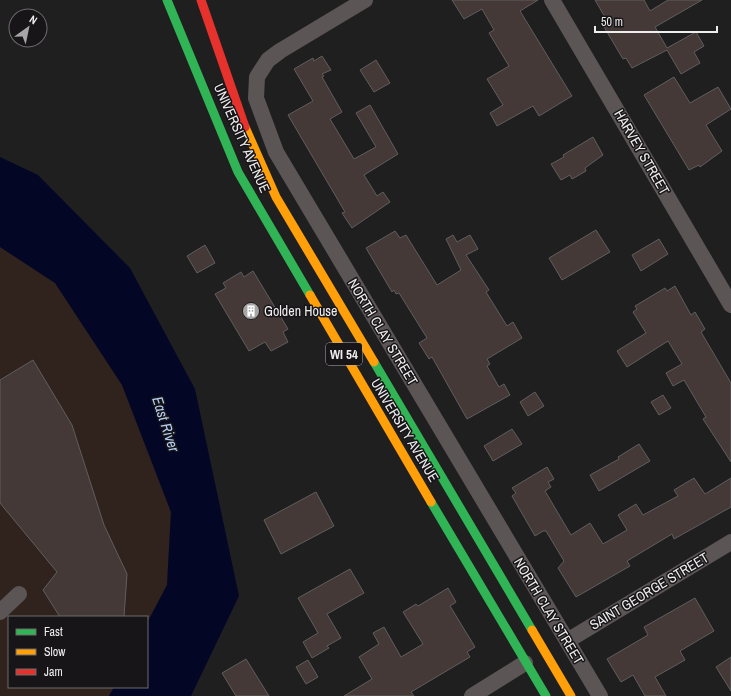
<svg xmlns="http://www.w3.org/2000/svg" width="731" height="696" font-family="'Archivo Narrow',sans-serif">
	<rect width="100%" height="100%" fill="#201f20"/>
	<path fill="#30221c" d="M0 247 55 283 122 385 171 512 167 585 147 623V617H9V687H114L109 696H0Z"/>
	<path fill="#030725" d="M0 157 38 175 130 268 195 389 239 596 191 696H109L114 687H147V623L167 585 171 512 122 385 55 283 0 247Z"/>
	<path fill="#443937" stroke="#5f5e5e" d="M452 0H538L520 11 572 96 539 116 533 106 497 126 490 113 503 105 487 79 509 66 489 33 494 30 482 9 464 19Z
		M595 0H644L650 11 668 0H702L655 27 667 48 696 32 704 46 694 52 700 63 681 74 667 50 632 68 626 58 623 59 604 27 609 24Z
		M322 56 331 70 322 74 324 76 322 77 342 112 330 119 354 159 376 147 356 113 370 105 398 154 364 175 377 196 383 192 390 202 352 228 342 213 345 212 288 115 313 101 294 69 313 58 314 61Z
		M376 60 390 83 374 92 360 70Z
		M674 77 690 103 718 87 731 109 706 125 722 151 700 167 699 165 689 170 644 95Z
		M593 137 603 155 585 168 586 171 572 179 570 175 561 180 551 164 564 157 563 155Z
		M596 230 610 252 562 280 549 258Z
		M395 231 400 238 406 235 437 285 461 270 446 239 453 235 457 242 470 235 478 249 466 255 489 290 486 292 507 326 513 322 522 338 487 359 490 364 487 366 499 387 504 384 510 395 467 419 432 357 429 359 419 343 427 338 399 293 396 294 394 290 392 292 366 248Z
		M659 239 668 254 641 271 632 255Z
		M205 245 215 263 197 273 187 256Z
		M253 271 288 329 283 332 288 342 271 351 265 342 249 351 215 294 226 288 223 283 241 272 244 277Z
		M675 286 691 315 695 312 705 329 701 332 731 383V462L703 419 706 417 684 380 673 386 666 373 682 364 668 341 627 367 617 351 646 333 633 312 637 309 635 306 665 288 667 291Z
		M33 360 72 425 104 525 127 574 124 617H60L43 590 57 572 0 503V380Z
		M535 392 544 406 528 416 520 402Z
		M663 395 671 408 659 415 651 402Z
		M512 429 522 444 493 461 484 446Z
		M639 444 650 461 599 491 590 475 619 459 618 457Z
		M547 467 554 479 548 482 551 487 545 491 571 535 590 523 603 544 627 530 618 515 636 504 643 515 678 496 674 490 694 478 705 494 731 478V507L674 539 672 534 627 561 630 566 576 597 558 568 564 561 546 531H543L535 536 512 496 516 493 512 488Z
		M316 492 334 526 281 554 264 520Z
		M350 569 364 593 327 614 341 638 327 646 329 648 312 658 303 642 318 633 298 598Z
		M448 588 456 602 450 606 475 647 467 652 470 657 411 692 414 696H344L372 679 359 657 379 644 373 633 384 627 401 657 423 644 403 612 416 604 418 606Z
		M695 598 714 631 680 651 685 660 655 677 666 696H645L633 675 621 682 607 659 648 635 644 627Z
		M731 657V691L716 667Z
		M246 659 269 696H236L222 673Z
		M308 660 318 677 306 684 296 667Z"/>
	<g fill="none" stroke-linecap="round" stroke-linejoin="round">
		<path stroke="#5c5555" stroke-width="16" d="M365 0 280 51 268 60 257 77 256 98 276 152 600 696
			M552 0 731 305
			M0 612 19 594
			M567 641 731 542
			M472 696 525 663"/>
		<path stroke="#30b455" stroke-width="9" d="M167 0 238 172 310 295
			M374 362 532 630
			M431 502 546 696"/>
		<path stroke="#ff9f0a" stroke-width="9" d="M245 127 276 197 374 362
			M310 295 431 502
			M532 630 571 696"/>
		<path stroke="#e5322d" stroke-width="9" d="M201 0 245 127"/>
	</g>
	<defs>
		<g id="building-disc" transform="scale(0.9)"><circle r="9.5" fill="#a7a6a7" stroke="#171517"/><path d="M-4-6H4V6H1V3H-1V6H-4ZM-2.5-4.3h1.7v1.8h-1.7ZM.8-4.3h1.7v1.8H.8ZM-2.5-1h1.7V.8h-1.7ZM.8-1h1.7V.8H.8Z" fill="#fff"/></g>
	</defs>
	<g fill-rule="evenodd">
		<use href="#building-disc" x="251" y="311"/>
	</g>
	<g text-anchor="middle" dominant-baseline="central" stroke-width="3" stroke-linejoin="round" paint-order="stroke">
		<rect fill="#171517" stroke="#aeadae" stroke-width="1" x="326" y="343" width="36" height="22" rx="3"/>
		<g font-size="13" font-weight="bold" fill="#efeeef">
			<text x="344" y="354">WI 54</text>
		</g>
		<g font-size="14" fill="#efeeef" stroke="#171517">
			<text transform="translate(242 138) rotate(66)">UNIVERSITY AVENUE</text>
			<text transform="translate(642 152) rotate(60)">HARVEY STREET</text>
			<text transform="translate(383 332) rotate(59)">NORTH CLAY STREET</text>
			<text transform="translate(405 430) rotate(59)">UNIVERSITY AVENUE</text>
			<text transform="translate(649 591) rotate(-31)">SAINT GEORGE STREET</text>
			<text transform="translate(549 611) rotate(59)">NORTH CLAY STREET</text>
		</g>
		<g font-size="14" fill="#efeeef" stroke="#171517" text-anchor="start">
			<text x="264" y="311">Golden House</text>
		</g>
		<g font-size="15" font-style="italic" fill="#b4cef5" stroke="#171517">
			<text transform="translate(166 424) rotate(72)">East River</text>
		</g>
	</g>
	<rect x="8" y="616" width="140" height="72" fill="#171517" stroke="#6d6c6d"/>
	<rect x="16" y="629" width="20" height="6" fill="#30b455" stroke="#6d6c6d"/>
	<text x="44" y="636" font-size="12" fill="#efeeef">Fast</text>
	<rect x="16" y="649" width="20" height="6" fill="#ff9f0a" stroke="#6d6c6d"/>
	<text x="44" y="656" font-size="12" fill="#efeeef">Slow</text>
	<rect x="16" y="669" width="20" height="6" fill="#e5322d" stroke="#6d6c6d"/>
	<text x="44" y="676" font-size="12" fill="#efeeef">Jam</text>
	<g transform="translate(28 28) rotate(33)"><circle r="19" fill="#171517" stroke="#6d6c6d"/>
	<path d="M0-3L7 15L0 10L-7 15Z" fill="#a7a6a7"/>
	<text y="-6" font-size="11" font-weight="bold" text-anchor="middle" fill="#efeeef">N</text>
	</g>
	<path d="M595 26v6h122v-6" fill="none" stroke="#efeeef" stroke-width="2"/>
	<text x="601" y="26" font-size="12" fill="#efeeef" stroke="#171517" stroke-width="3" paint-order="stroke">50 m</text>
</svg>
